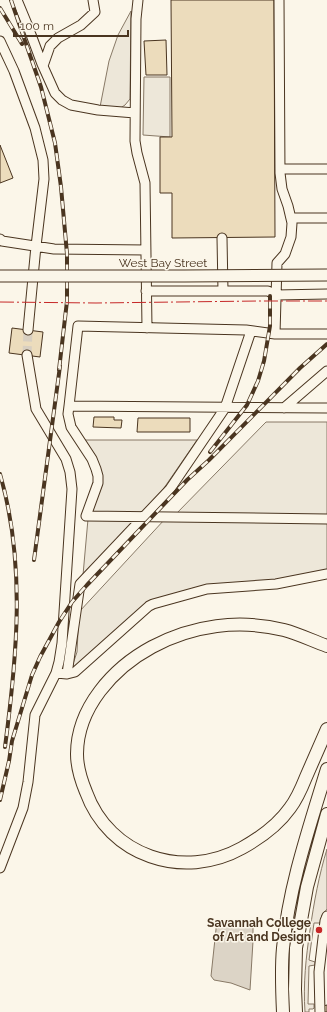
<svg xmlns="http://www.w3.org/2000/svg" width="327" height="1012" font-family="Raleway,sans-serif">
	<rect width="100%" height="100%" fill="#fbf6e9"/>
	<path fill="#ede6d9" stroke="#887966" d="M327 849V909L322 915 320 923H314L309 960 315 962V965L309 966 308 1004H314V1008L313 1009H309V1012H305C303 984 306 957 310 930 314 902 319 875 327 849Z"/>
	<path fill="#ede7d9" stroke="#887966" d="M131 11 130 99 125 105 119 109 100 107 109 61 118 35Z
		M144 77H170V137L143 135Z
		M266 422H327V516L175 515Z
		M84 440H197L155 501 143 513 91 514 98 496 101 483Z
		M88 519H137L83 575Z
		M165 519 327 522V570L274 581 153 600 71 670 77 652 79 612Z"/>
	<path fill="#dcd4c6" stroke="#887966" d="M217 920 248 924 253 928V941L250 990 231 983 214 980 211 976Z"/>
	<path fill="#ecdcbc" stroke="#4a3520" d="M171 0H274L275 237 172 238V193H160V137H172Z
		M166 40 167 75H146L144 41Z
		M0 145 13 178 0 183Z
		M12 328 43 332 40 357 9 353Z
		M94 417H114V420H122L121 428 93 427Z
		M138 418H190V432H137Z
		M327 1005V1012H323V1006Z"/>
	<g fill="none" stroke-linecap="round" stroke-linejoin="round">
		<path stroke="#d8cfc1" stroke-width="9" stroke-dasharray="9 4.5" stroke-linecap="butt" d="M27 355 28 330"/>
		<g stroke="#4a3520" stroke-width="11">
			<path id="minor" d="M17 0 27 24 42 64 55 93 62 100 71 105 98 110 135 113
				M138 0 136 19 135 141 137 153 145 183 147 328
				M279 0 280 173 282 189 288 206 292 223 291 237 285 254 277 263 275 334H327
				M0 41 14 71 35 128 43 160 44 179 36 246 28 330
				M43 66 50 46 58 38 81 25 95 12 93 0
				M280 169H327
				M291 218H327
				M222 238 223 291
				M0 239 2 241 54 249 146 250
				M146 291H268L276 295 327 294
				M275 334 246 330 78 326 69 406 327 408
				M27 355 36 409 66 459 70 472 72 489 62 643 59 662 56 673 67 674 75 672 149 606 153 604 207 589 276 584 327 574
				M69 406 68 414 71 427 92 459 96 469 98 476V483L86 516 327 519
				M284 408 327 371
				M67 674 80 584 170 489 225 408 251 331
				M0 868 23 808 28 782 35 715 56 673
				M320 1012 319 972 325 921 327 916"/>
		</g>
		<g stroke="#4a3520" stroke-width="14">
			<path id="highway" d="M327 646C313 641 299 634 284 630 239 619 193 625 152 647 113 668 77 708 77 754 77 767 81 780 86 792 109 856 183 881 242 848 260 838 278 825 290 808 297 799 302 787 306 777 313 761 320 745 327 729
				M283 1012C282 991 281 969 283 948 289 886 309 828 327 769
				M296 1012 295 989 296 948 307 887 327 814"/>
		</g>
		<use href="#minor" stroke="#fbf6e9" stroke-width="9"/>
		<use href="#highway" stroke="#fbf6e9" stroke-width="12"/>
		<g stroke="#4a3520" stroke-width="4">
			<path id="rail" d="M11 0 41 87 55 143 61 187 67 254V301L59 370
				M0 8 22 44
				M210 452 247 405 258 381 264 361 270 326V296
				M0 474C26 564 17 656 5 747
				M34 560 60 366
				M0 800 9 761 12 741 32 675 40 657 59 622 72 602 87 585 187 480 209 460 300 368 327 344"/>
		</g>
		<use href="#rail" stroke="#fbf6e9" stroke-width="2.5" stroke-dasharray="8" stroke-linecap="butt"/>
		<g stroke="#4a3520" stroke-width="13" stroke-linecap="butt">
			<path id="major-bridge" d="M0 276H184L327 275"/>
		</g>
		<use href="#major-bridge" stroke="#fbf6e9" stroke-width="11"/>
		<path stroke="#c62828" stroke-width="1" stroke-dasharray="14 3 2 3" stroke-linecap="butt" d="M0 302 96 303 259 301H327"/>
	</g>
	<circle fill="#c62828" stroke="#fbf6e9" stroke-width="1.5" cx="319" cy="930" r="4"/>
	<g text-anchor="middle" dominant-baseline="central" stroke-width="3" stroke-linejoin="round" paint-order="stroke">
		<g font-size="12" fill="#4a3520" stroke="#fbf6e9">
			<text x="163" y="263">West Bay Street</text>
		</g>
		<g font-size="12" font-weight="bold" fill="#4a3520" stroke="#fbf6e9" text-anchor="end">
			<text x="311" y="923">Savannah College<tspan x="311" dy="14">of Art and Design</tspan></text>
		</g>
	</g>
	<path d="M14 30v6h114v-6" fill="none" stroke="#4a3520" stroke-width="2"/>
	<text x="20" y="30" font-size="12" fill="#4a3520" stroke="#fbf6e9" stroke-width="3" paint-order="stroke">100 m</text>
</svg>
